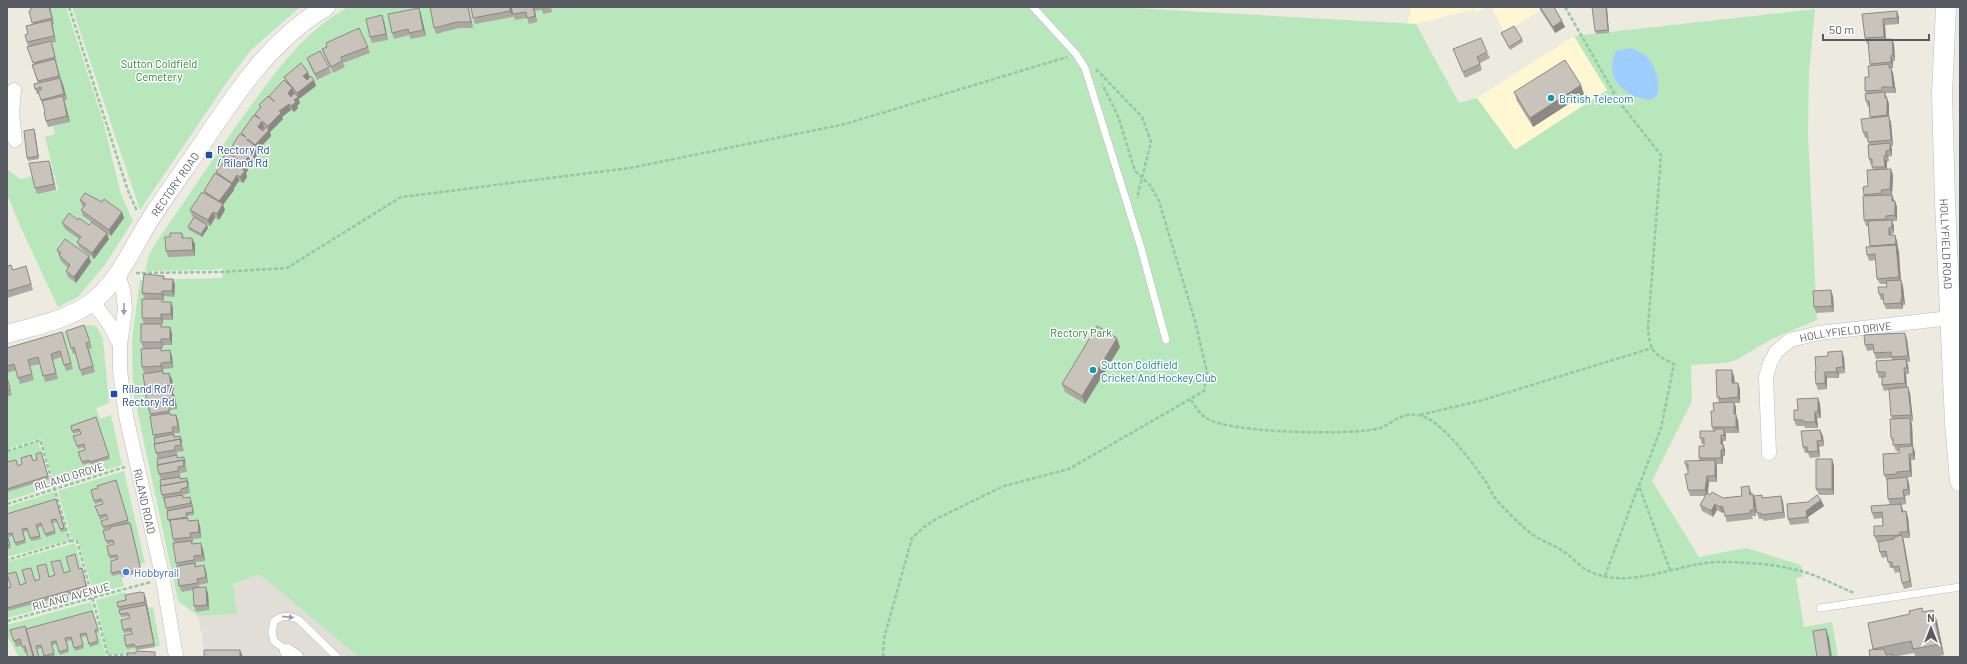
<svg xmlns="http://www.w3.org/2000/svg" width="1967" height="664" font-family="Barlow,sans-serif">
	<rect width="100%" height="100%" fill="#edebdf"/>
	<path fill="#fff7d2" d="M1411 7H1489L1476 12 1474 9 1416 24 1408 23Z
		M1491 7H1545L1505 33Z
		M1574 36 1607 90 1515 150 1477 98Z"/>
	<path fill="#e0ded7" d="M259 573 280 589 359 657H206L198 616 236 614 233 584Z"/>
	<path fill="#b9e7bc" d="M50 7H66L103 121 121 194 133 221 104 266 78 297 58 307 20 226 7 194V169L20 179 33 176 37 194 58 190 45 137 55 134 53 126 69 122 65 100H66L52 43 56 41Z
		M72 7H300L250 51 227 82 140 210Z
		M348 7H1115L1416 24 1459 103 1477 98 1515 150 1607 90 1574 36 1815 9 1809 72 1808 133 1817 320 1774 338 1736 360 1725 363 1691 365 1692 401 1652 481 1699 557 1746 548 1801 565 1803 577 1796 578 1804 627 1832 622 1838 657H359L259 574 233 584 237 614 198 616 178 601 133 391 132 339 140 280 222 278 223 268 212 270 145 271 149 255 155 244C186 200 215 155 247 111 278 69 301 34 348 7Z
		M88 325 96 326 103 338 109 403 96 408 100 419 111 415 122 465 56 486 40 438 7 449V348Z
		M38 441 52 487 7 501V452Z
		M124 471 145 563 111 570 121 574 124 586 94 594 78 540H72L58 491Z
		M54 492 69 540 7 557V507Z
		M75 543 90 596 7 618V562Z
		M125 592 128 606 120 613 153 607 160 646 108 656 96 600Z
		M91 602 106 656 19 657 7 636V625Z"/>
	<path fill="#9dceff" d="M1631 48C1636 51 1644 53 1647 57 1656 67 1661 84 1657 96L1649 100C1622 96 1604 77 1616 51Z"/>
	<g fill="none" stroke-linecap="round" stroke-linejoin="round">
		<g stroke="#babcc2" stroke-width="8">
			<path id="service" d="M1033 7 1076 54 1085 68 1141 248 1166 340
				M1820 608 1960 587
				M287 651 274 641 272 632 274 621C282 615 290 615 299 620L337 657"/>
		</g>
		<g stroke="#babcc2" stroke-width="15">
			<g id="minor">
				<path d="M14 90 12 114 15 140"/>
				<path id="s1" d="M118 274 123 290 125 309 120 345V370L126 416 163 579 176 657"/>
				<path d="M93 302 110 325 120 345"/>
				<path id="s2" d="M1769 453 1766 377 1770 363 1776 352 1790 340 1819 333 1950 318"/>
				<path d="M287 651 296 657"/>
			</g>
		</g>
		<g stroke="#babcc2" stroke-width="19">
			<g id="tertiary">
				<path id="s3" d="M7 334C35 326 68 320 92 302 119 282 133 246 151 218 168 192 187 166 204 141 238 90 272 39 326 7"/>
			</g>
		</g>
		<g stroke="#babdc5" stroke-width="21">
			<g id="secondary">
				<path id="s4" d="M1946 7 1942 94 1945 202 1955 422 1960 481"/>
			</g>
		</g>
		<path stroke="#92c8a4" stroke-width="2.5" stroke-dasharray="4 2" stroke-linecap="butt" d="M69 7 128 191 137 211
			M1565 7 1620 103 1661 155 1648 328C1650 351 1653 354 1674 364L1661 428 1639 486 1670 570
			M1096 69 1142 117 1151 142 1137 198
			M136 273 220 272 287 268 401 197 630 168 845 124 1067 57
			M1191 400C1196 407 1200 415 1208 419 1230 433 1354 436 1380 428 1393 423 1402 412 1418 415 1440 418 1471 461 1484 479 1489 486 1492 495 1498 502 1508 512 1521 526 1533 535 1544 542 1556 546 1566 553 1573 558 1579 566 1587 570 1628 592 1676 563 1719 562 1746 562 1775 564 1801 571 1819 576 1837 586 1854 593
			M1420 415 1483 400 1652 348
			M7 451 40 440 70 541 7 560
			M7 504 125 467
			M70 541H77L108 656 138 653
			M1605 576 1638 487
			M7 621 151 582
			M883 657 884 638 912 538 924 527 936 519 1004 486 1069 469 1204 391 1207 372 1195 321 1159 201 1150 185 1135 171 1118 116 1102 84"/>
		<use href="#service" stroke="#fff" stroke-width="7"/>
		<use href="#minor" stroke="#fff" stroke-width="14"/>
		<use href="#tertiary" stroke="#fff" stroke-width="18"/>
		<use href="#secondary" stroke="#fff" stroke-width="20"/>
	</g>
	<path fill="#aca9a2" d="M50 7 54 24 52 25 56 42 51 43 67 100H64L70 122 48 127 46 121 45 111 44 105 43 106 39 94H37L35 89 38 83 32 65 34 64 27 47 28 46 27 42 28 34 33 24 29 11Z
		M430 7H468L473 28H459L436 34 434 28Z
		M471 7H511L513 17 475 24 473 18Z
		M511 7H551L552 12 543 14 542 10 535 11 537 22 529 24 527 18 515 20 513 14Z
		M1539 7H1554L1562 21 1565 27 1555 33 1540 10Z
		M419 8 421 14 426 36 411 39 409 35 394 39 392 33Z
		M1607 8 1609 33 1596 34 1595 31Z
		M1862 14 1899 17V24L1885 25 1886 39H1892L1894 44 1895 61H1893V68H1891L1893 73 1896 93H1885L1889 104V118L1891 122 1893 146H1891L1892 149V156L1888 157 1889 161 1887 162V169L1893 175 1892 195 1897 207V221H1892L1894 226V233L1891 234V235H1895L1897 241 1901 280 1903 286 1905 305H1903V309H1886L1884 304V300H1881L1879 294 1887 287V284H1880L1877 279 1876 260 1869 261 1867 255 1870 247 1868 226H1866L1864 220V195L1868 186 1873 170 1872 165H1871L1869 159V145L1867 138H1865L1863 132 1871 118 1869 107H1868L1866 101V94L1865 91 1869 77 1871 66 1870 64 1869 44H1867L1865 38Z
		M384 21 388 40 372 43 370 37Z
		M1501 33 1522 39 1523 42 1510 50Z
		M326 43 368 47 370 53 343 63 345 67 333 73 324 55 322 49 327 47Z
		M1453 49 1487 52 1490 58 1480 63 1482 70 1465 78Z
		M307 58 329 67 331 73 317 80 309 64Z
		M284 77H310L314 80 316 86 299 99 298 98 300 103 297 106 298 108 294 112 291 110 284 115 282 117 283 119 270 132 271 136 258 150 259 153 247 168 248 170 246 173 247 177 243 183 239 181 234 188V190L223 205 225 210 219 220 215 218 210 226 192 216 190 210 205 194 204 191 217 174 216 172 225 160 223 157 230 154 229 152 242 135 241 133 255 116V114L260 108 259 105 270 98 269 96 286 81Z
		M1514 92 1584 94 1533 127 1517 101Z
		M35 132 39 159 28 161 27 158Z
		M51 167 56 190 37 194 35 188Z
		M80 200 102 202 122 212 124 218 111 236 83 216 81 210 84 207 82 206Z
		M78 220 89 225 109 239 94 259 79 247 77 242 79 239 65 229 62 223Z
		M188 227 208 228 202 237 189 230Z
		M182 233 184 238 195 244V256L168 257 166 251 170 237Z
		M57 250 91 262 76 283 68 277 66 271 68 268 61 261Z
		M11 265 13 270 28 272 33 290 7 298V266Z
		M164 276 165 279H173L175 285 174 297 164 296V300H162L163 302H171L173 308V320H163V324H161L162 327 172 333V345H163V348H161L162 351 172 356 173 368 163 369V372L164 374 172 379 174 391 167 392 172 391 175 397 177 409 170 410V414L171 415H176L178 420 180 433H174L175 437 180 436 184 451 177 452V456L178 458 185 460 187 472 180 473V477L181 479 188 481 190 493 183 495 184 498 192 503 194 515 187 516V518L189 521 198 520 200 526 201 538 193 539V543H192V544L203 549 205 561 196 562V566L206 571 208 583 199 585 200 588 208 593 209 610 196 612 194 606 193 590 182 592 179 586 177 566 176 563 174 543 173 539 170 523 168 520 167 511 162 495 161 480 159 474 158 459 156 453 151 416 147 402 149 373H144L142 367 143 348 141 342 144 324 142 318 153 299H145L142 293Z
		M1833 296 1834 312 1816 313 1814 307Z
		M84 325 92 348 89 349 95 372 82 376 75 353 73 354 71 348Z
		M62 332 73 369 66 371 61 357 53 360 58 379 45 382 40 364 30 366 34 380 20 384 16 370 7 373V348Z
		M1907 339 1910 362H1907L1908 365 1909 374H1906L1907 387 1910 393 1913 421H1911L1912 424 1913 447 1915 452V460H1911L1912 477 1899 478 1907 477 1909 483 1910 495 1905 496 1906 504 1901 505 1903 511H1906L1908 517 1910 538H1903L1912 587 1904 589 1902 583 1900 572 1895 573 1893 568H1890L1887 557 1882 558 1880 552 1878 542H1877L1874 536 1883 526V518L1874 519 1872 513 1890 505 1888 499 1887 481 1884 475 1899 453V451H1896L1891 438 1892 418 1891 416 1889 390 1884 391 1882 385V378H1879L1877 372 1892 360V358L1876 359 1874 353V350L1867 351 1865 345Z
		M1120 347 1085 404 1065 392 1062 384Z
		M1844 357 1845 373 1839 374V378H1827V389L1818 390 1816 384V371Z
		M7 376 12 395 7 397Z
		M1734 376 1735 383H1738L1740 389V403H1735L1736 408V415L1738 420 1739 433H1725L1726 441H1723V444L1725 450V456H1723V464H1716L1717 466V482H1709L1708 493 1710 495 1723 498 1742 496 1751 492 1752 494H1753L1755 500 1762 495 1763 498 1781 496 1783 502 1785 518 1764 521 1763 519H1759L1757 513 1755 501 1756 516H1752L1753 519 1727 522 1724 512H1723L1722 513 1717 510 1713 517 1702 511 1700 505 1705 496H1690L1688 490V470H1687L1685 464 1700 461 1699 458 1704 446V444H1702L1700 438 1713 431 1712 427 1719 403 1717 397Z
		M1818 398 1820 404 1821 418H1817L1818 428H1805L1804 426H1796L1794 420 1798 410Z
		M96 417 110 459 91 465 90 463 83 465 78 452 85 450V447L78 449 73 436 81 434 80 432 73 434 71 426Z
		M1820 430 1823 436 1824 446 1819 447 1820 457 1810 458 1808 453H1805L1803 447Z
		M41 452 49 479 7 492V469L37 460Z
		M1834 465V495H1819L1816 489Z
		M116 480 129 523 125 524 130 523 131 526 141 569 139 573 122 577 121 574 112 576 111 573 118 559V558L110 559 109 556 114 544V543L107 544 106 541 110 529V528L104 530 101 521 108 519 107 517 100 520 99 516 103 504 102 502 95 504 91 490 98 488Z
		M56 499 66 531 61 532 57 522 52 523 56 534 46 537 42 526 38 528 41 539 31 541 28 531 23 532 26 543 16 546 13 536 8 537 11 548 7 549V514Z
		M1821 500 1824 506 1808 517 1809 523 1790 525 1788 519 1808 502Z
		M79 569 83 571 88 590 7 611V588Z
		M144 593 146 599 155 647 136 650 135 647 127 649 126 646 132 634V632L124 633 123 630 130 618 129 616 121 617 117 602 126 600Z
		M1933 610 1937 621 1944 655 1936 657H1916L1914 653 1893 657 1873 650V649L1924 612Z
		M92 611 99 632 96 633 99 644 90 647 86 636 81 637 84 648 75 651 71 640 67 641 69 652 60 655 57 644 52 645 55 656 52 657H44L42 648 37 649 39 657H28L27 652 25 653 22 645 16 647 14 641 26 629Z"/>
	<path fill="#8c8984" d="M49 7H50L54 24 52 18Z
		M468 7 469 10 473 28 471 22Z
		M510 7H511L513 17 510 11Z
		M534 7 535 11 537 22 535 16Z
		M1606 7 1607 8 1609 33 1608 30Z
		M419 8 421 14 426 36 423 30Z
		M1897 11 1899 17V24L1897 18Z
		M382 15 384 21 388 40 386 34Z
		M1883 19 1885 25 1886 43 1884 37Z
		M51 20 53 26 56 42 54 36Z
		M1562 21 1565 27 1555 33 1553 27Z
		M1892 39 1894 44 1895 61 1893 55Z
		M51 41 53 47 57 63 55 57Z
		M1891 55 1893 61V68L1891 62Z
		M55 59 57 65 61 82 59 76Z
		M1891 67 1893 73 1896 93 1893 87Z
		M308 72 310 78 305 82 303 76Z
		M60 78 63 84 67 100 64 94Z
		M314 80 316 86 299 99 297 93Z
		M1581 85 1584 94 1533 127 1530 118Z
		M292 88 295 94 290 99 288 93Z
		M1885 92 1889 104V118L1891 122 1893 146 1891 140 1889 119 1887 115Z
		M63 96 65 102 70 122 67 116Z
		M298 97 300 103 297 106 298 108 294 112 291 106 294 100Z
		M289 104 291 110 282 117 283 119 270 132 271 136 258 150 259 153 247 168 248 170 246 173 247 177 243 183 240 177 243 163 256 148 255 145 269 130 268 126 279 111Z
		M262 121 264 127 260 133 258 127Z
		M34 129 35 132 39 159 38 156Z
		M1890 143 1892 149V156L1890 150Z
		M1886 151 1888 157 1889 161 1886 155Z
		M1884 156 1887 162V172L1885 167Z
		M49 161 51 167 56 190 54 184Z
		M1891 169 1893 175 1892 195 1894 201V207L1892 201V195L1890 189Z
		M237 175 239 181 234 188V190L223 205 225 210 219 220 217 214 221 207 219 201 232 184V183Z
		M1895 201 1897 207V221L1895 215Z
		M122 212 124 218 111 236 109 230Z
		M213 212 215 218 210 226 208 220Z
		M1892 220 1894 226V233L1892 227Z
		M207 225 208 228 202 237 201 234Z
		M1889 228 1891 234V241L1889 235Z
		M107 233 109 239 94 259 92 253Z
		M1895 235 1897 241 1898 248 1899 251 1901 283 1899 277Z
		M192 238 195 244V256L193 250Z
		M89 256 91 262 76 283 74 277Z
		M173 279 175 285 174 297 172 291Z
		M1901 280 1903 286 1905 305 1902 299Z
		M1831 290 1833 296 1834 312 1832 306Z
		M162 291 164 296V300L162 294Z
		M1901 299 1903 305V309L1901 303Z
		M171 302 173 308V320L171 314Z
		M161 314 163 320V324L161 318Z
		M170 327 172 333V345L170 339Z
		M1905 333 1907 339 1910 362 1908 356Z
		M1117 338 1120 347 1085 404 1082 396Z
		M161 339 163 345V348L161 342Z
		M170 350 172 356 173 368 171 362Z
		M1842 351 1844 357 1845 373 1843 367Z
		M1906 359 1908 365 1909 374 1907 368Z
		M161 363 163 369V372L161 366Z
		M1836 368 1839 374V378L1837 372Z
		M1904 368 1906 374 1907 389 1905 383Z
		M1732 370 1734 376 1735 389 1732 383Z
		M1825 372 1827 378V389L1825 383Z
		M169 373 172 379 174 391 171 385Z
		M1738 383 1740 389V403L1738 397Z
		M1908 387 1910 393 1913 421 1911 415Z
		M172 391 175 397 177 409 173 398Z
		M1818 398 1820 404 1821 418 1818 412Z
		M1734 402 1736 408V415L1738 420 1739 433 1736 427 1734 414Z
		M1815 412 1817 418 1818 428 1815 422Z
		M176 415 178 420 180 433 178 427Z
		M1910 418 1912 424 1913 447 1915 452V460L1913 454V449L1911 444Z
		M1724 429 1726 435V441L1724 435Z
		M1820 430 1823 436 1824 446 1822 440Z
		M1721 435 1723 441V450L1721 444Z
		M1817 441 1819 447 1820 457 1818 451Z
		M1723 444 1725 450V456L1723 450Z
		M1721 450 1723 456V464L1721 458Z
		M1909 454 1911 460 1912 477 1910 471Z
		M1832 459 1834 465V495L1832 489Z
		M1715 460 1717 466V482L1715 476Z
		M1707 476 1709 482 1707 496 1705 490Z
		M1907 477 1909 483 1910 495 1908 489Z
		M1749 486 1751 492 1752 501 1750 495Z
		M1903 490 1905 496 1906 504 1904 498Z
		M1753 494 1755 500 1756 516 1754 510Z
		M1781 496 1783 502 1785 518 1783 512Z
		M190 497 192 503 194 515 193 512Z
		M1821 500 1824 506 1808 517 1809 523 1807 517 1806 511Z
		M1715 504 1717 510 1713 517 1711 511Z
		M1901 504 1903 510 1904 518 1902 512Z
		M1721 506 1723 512 1722 513 1720 507Z
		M1906 511 1908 517 1910 538 1908 532Z
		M198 520 200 526 201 538 199 532Z
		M130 523 141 569 139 573 138 570Z
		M1902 535 1904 541 1912 587 1910 581Z
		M201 543 203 549 205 561 202 555Z
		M204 565 206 571 208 583 206 577Z
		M206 587 208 593 209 610 207 605Z
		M144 593 146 599 155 647 154 644Z
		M1933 610 1937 621 1944 655 1940 644Z
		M1826 629 1829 638 1832 657H1830Z
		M240 650 243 657H240Z"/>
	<path fill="#c8c4bc" stroke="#8c8984" d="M31 7H49L52 18 32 23 29 11 31 10Z
		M430 7H468L471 22H457L434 28Z
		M471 7H510V11L473 18Z
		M511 7H533L535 16 527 18 526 12 513 14Z
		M1540 7H1554L1562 21 1553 27Z
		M1592 7H1606L1608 30 1595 31Z
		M419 8 423 30 409 33 408 29 392 33 388 14Z
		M1897 11V18L1883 19 1884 37 1865 38 1862 14Z
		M382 15 386 34 370 37 366 19Z
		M51 20 54 36 27 42 25 35 28 34 26 26Z
		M1514 26 1522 39 1509 47 1501 33Z
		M359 28 368 47 341 57 342 61 331 67 322 49 327 47 326 43Z
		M1481 38 1487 52 1477 57 1480 64 1463 72 1453 49Z
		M1892 39 1893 55H1891V62L1870 64 1868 40Z
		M51 41 55 57 33 63 27 47Z
		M320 51 329 67 315 74 307 58Z
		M55 59 59 76 38 81 32 65Z
		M1565 60 1581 85 1530 118 1514 92Z
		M301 63 308 72 303 76 307 80 311 76 314 80 297 93 284 77Z
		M1889 64V68L1891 67 1893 87H1882V90L1865 91V77H1869L1868 66Z
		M60 78 64 94 41 100 38 91 41 90V87L35 89 34 84Z
		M284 80 292 88 288 93 291 97 294 93 298 97 294 100 296 102 291 106 289 104 282 109 279 111 281 113 268 126 262 121 258 127 263 131 266 127 269 130 255 145 248 139 247 140 257 147 243 163 246 164 242 169 245 171 240 177 237 175 232 183 216 172 226 159 223 157 227 152 237 159 229 152 236 139 240 134 246 137 241 133 254 115 260 119 255 114 261 107 259 105 268 96 275 102 269 96Z
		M1885 92V98H1887V115L1870 117 1869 101H1866L1865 94Z
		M63 96 67 116 46 121 44 112 45 111 42 101Z
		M1889 116 1891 140 1868 142 1867 132H1863L1861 119Z
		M34 129 38 156 27 158 24 131Z
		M1890 143V150L1886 151V155L1884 156 1885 167H1872V159H1869L1868 145Z
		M49 161 54 184 35 188 29 163Z
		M1891 169 1890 189 1881 190 1882 193 1864 195 1863 187 1868 186 1867 170Z
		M215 173 232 184 219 201 204 191Z
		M202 192 223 204 217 214 213 212 208 220 190 210Z
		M85 193 102 202 104 199 122 212 109 230 81 210 86 204 80 200Z
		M1892 195V201H1895V215L1886 216V219L1864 220 1863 196Z
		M69 213 78 220 79 218 89 225 92 222 107 233 92 253 77 242 81 237 62 223Z
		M194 217 207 225 201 234 188 227Z
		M1892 220V227L1889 228V235H1895L1896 244 1870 246 1868 221Z
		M170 233H182V238H192L193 250 166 251 165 237H170Z
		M65 239 89 256 74 277 66 271 70 265 59 255 61 253 57 250Z
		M1896 245 1899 277 1877 279 1875 254 1867 255 1866 247Z
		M11 265 13 270 26 266 31 284 7 291V266Z
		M144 274 164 276 163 279H173L172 291H162V294L142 293Z
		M1901 280 1902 299H1901V303L1884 304 1883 294H1879L1878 287H1887L1886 281Z
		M1831 290 1832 306 1814 307 1813 291Z
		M142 299H162V302H171V314H161V318H142Z
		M141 324H161V327H170V339H161V342H141Z
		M84 325 90 342 86 343 93 366 80 370 74 347 71 348 66 331Z
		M1097 326 1117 338 1082 396 1062 384Z
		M62 332 71 363 64 365 60 351 51 354 56 373 43 376 38 357 28 360 32 374 18 378 14 364 7 366V348Z
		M1905 333 1908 356 1891 357V352L1874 353 1873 344 1865 345 1864 335Z
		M161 348V351L170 350 171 362 161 363V366L142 367 141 349Z
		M1842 351 1843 367 1836 368 1837 372H1825V383L1816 384 1815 371H1816L1815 357 1828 356V352Z
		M1906 359 1907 368H1904L1905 383 1882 385V377H1885V372H1877L1876 361Z
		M1716 370H1732V383H1738V397L1720 399V397H1717Z
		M163 371V374L169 373 171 385 165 386 166 392 172 391 173 398 147 402 143 374Z
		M7 378 10 389 7 390Z
		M1908 387 1911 415 1891 416 1889 389Z
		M1818 398V412H1815V422H1803V420H1794V410H1798L1797 399Z
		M174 400 175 406 169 407V411L150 414 148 405Z
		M1734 402V414H1736V427H1712L1711 411H1714L1713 403Z
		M170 413V415H176L178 427H172L173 432 153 435 150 416Z
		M96 417 109 456 90 462 89 460 82 462 78 452 85 450 84 444 77 446 73 436 81 434 80 431 79 429 72 431 71 426Z
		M1910 418 1911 444 1893 445V438H1891L1890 419Z
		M1715 429H1724V435H1721V444H1723V450H1721V458H1699V446H1704V438H1700V431H1715Z
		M1820 430 1822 440 1817 441 1818 451 1808 452 1807 447H1803L1801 431Z
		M174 434V437L180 436 182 442 180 439 155 444 154 438Z
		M180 439 181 445 175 446V450L156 453 154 444Z
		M1913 446V454H1909L1910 471 1897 472V474L1884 475 1883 454 1899 453V447Z
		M41 452 48 476 7 489V469H8L7 467V462L16 460 18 466 22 464 21 458 31 455 33 461 36 460H37L36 454Z
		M177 455V458L184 457 185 463 183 460 158 465 157 459Z
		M1816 459H1832V489H1816Z
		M183 460 184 466 178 467V471L159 474 157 465Z
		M1715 460V476H1707L1705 490H1688L1685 474H1688V464H1685V461Z
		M180 477V479L187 478 188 484 187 481 161 486 160 480Z
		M1907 477 1908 489 1903 490 1904 498 1888 499 1887 479Z
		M116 480 128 520 103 527 101 521 108 519 107 517 106 514 99 516 95 506 103 504 101 499 94 501 91 490 98 488 97 486Z
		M187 481 188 487 181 489V492L162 495 160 486Z
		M1749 486 1750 495 1753 494 1754 510H1750L1751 513 1725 516 1723 507 1721 506 1720 507 1715 504 1711 511 1700 505 1707 493 1710 495 1712 492 1723 498 1742 496 1741 487Z
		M182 495 183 498 190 497 191 503 166 508 164 498Z
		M1762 495V498L1781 496 1783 512 1761 515V513H1757L1754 496Z
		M1817 495 1821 500 1806 511 1807 517 1788 519 1787 504 1808 502Z
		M56 499 64 528 60 529 56 519 51 520 55 531 45 534 41 523 36 525 40 536 30 538 27 528 24 529H22L25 540 15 543 12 533 7 534V514Z
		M1901 504 1902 512 1906 511 1908 532H1900V535L1874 536V526H1883L1882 512 1872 513 1871 506Z
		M192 506 193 512 186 513 187 517 168 520 167 511Z
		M188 518V521L198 520 199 532 190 533 191 537 173 539 170 520Z
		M130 523 140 566 138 570 121 574 120 571 111 573V561L118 559 117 555 109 556 107 546 114 544 113 540 106 541 103 531 110 529V527Z
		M7 535 10 545H7Z
		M1902 535 1910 581 1902 583 1899 566 1893 567 1892 562H1888L1886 551 1880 552 1878 542 1894 539V537Z
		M191 541 192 544 201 543 202 555 194 556V560L176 563 173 543Z
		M75 554 79 569 82 568 86 586 7 608V588L11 587 7 574 16 572 20 585 26 583 22 570 31 568 35 581 40 579 37 566 46 564 49 577 55 575 51 562 60 560 64 573 70 571 66 557Z
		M195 563V567L204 565 206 577 197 579 198 583 179 586 177 566Z
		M206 587 207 605 194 606 193 588Z
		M140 592 144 593 145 602 118 607 117 602 126 600 125 595Z
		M146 605 154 644 135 647 134 644 126 646 124 635 132 634 131 628 123 630 121 620 130 618 129 615 128 613 120 614 119 610Z
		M1922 608 1923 612 1933 610 1940 644 1913 649 1911 641 1873 649 1868 623 1910 614 1909 611Z
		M92 611 98 629 95 630 98 641 89 644 86 633 80 634 83 645 74 648 71 637 65 638 68 649 59 652 56 641 51 642 54 653 44 656 41 645 36 646 39 657H34L26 629Z
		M25 626 33 656 28 657 25 646 22 647 20 639 14 641 10 630Z
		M1826 629 1830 657H1817L1813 631Z
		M1884 649 1886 655 1892 654V657H1870L1869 650Z
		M204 650H240V657H204Z
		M136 651 155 652V657H127V653H136Z"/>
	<defs><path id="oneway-solid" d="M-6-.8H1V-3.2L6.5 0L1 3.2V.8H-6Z"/></defs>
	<g fill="#9b9da1">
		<use href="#oneway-solid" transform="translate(124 309) rotate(92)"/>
		<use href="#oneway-solid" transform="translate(288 617) rotate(6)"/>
	</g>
	<g fill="#0f9aa8" stroke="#fff" stroke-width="1.5">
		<circle cx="1551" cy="98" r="4"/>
		<circle cx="1093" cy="370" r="4"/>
	</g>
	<g fill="#1a4fb4" stroke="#fff" stroke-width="1.5">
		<rect x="205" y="151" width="8" height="8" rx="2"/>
		<rect x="110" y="390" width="8" height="8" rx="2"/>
	</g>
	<circle fill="#3f7fe0" stroke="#fff" stroke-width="1.5" cx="126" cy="572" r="4"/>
	<g text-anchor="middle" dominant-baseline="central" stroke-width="3" stroke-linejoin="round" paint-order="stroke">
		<g font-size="11" fill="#2e8437" stroke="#fff">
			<text x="159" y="63">Sutton Coldfield<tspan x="159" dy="13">Cemetery</tspan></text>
			<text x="1081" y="332">Rectory Park</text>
		</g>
		<g font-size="11" fill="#0d838f" stroke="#fff" text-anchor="start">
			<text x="1559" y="98">British Telecom</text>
			<text x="1101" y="364">Sutton Coldfield<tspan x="1101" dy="13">Cricket And Hockey Club</tspan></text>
		</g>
		<g font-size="11" fill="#164399" stroke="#fff" text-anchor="start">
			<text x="217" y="149">Rectory Rd<tspan x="217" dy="13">/ Riland Rd</tspan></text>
			<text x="122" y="388">Riland Rd /<tspan x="122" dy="13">Rectory Rd</tspan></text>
		</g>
		<g font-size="11" fill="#585c62" stroke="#fff">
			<text stroke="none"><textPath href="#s3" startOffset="236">RECTORY ROAD</textPath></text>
			<text stroke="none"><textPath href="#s4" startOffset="237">HOLLYFIELD ROAD</textPath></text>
			<text stroke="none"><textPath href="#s2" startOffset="178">HOLLYFIELD DRIVE</textPath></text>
			<text transform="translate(69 476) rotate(-17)">RILAND GROVE</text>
			<text stroke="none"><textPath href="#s1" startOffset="231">RILAND ROAD</textPath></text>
			<text transform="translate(71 596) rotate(-15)">RILAND AVENUE</text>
		</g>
		<g font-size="11" fill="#366cbe" stroke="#fff" text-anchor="start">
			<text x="134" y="572">Hobbyrail</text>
		</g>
	</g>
	<rect width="1967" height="664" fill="none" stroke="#585c62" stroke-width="16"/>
	<g transform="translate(1931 628)" stroke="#ffffff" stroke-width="3" paint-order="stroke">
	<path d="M0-3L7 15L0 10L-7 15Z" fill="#585c62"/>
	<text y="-6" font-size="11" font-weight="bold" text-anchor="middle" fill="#585c62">N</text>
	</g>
	<path d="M1823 34v6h106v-6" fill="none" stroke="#585c62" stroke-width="2"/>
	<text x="1829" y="34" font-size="12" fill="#585c62" stroke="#ffffff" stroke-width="3" paint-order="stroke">50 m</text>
</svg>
